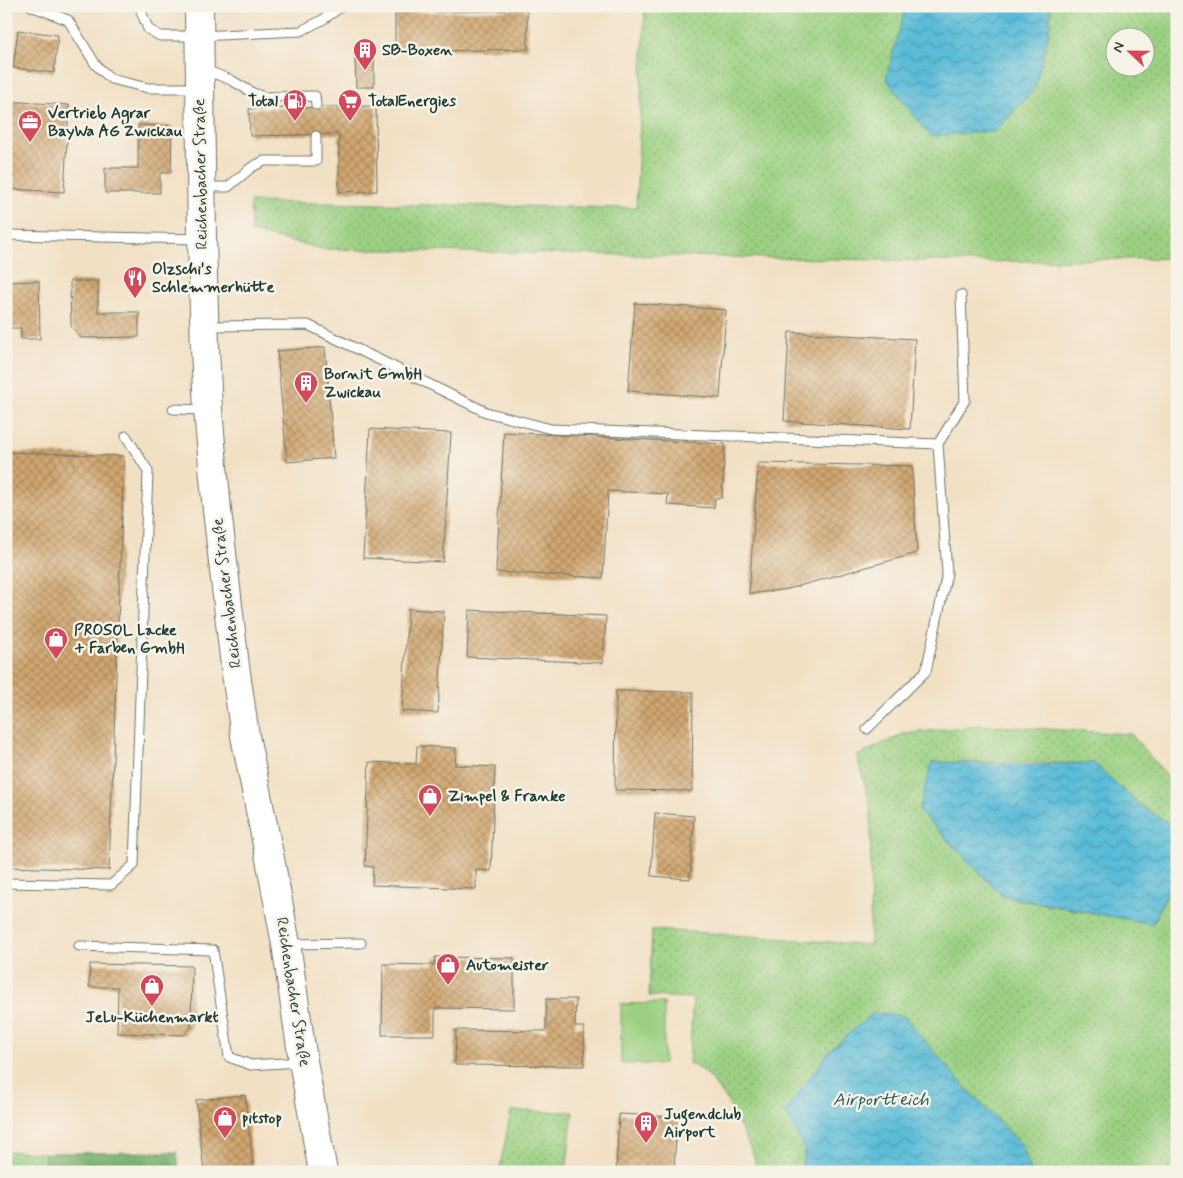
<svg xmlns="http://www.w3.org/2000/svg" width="1183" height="1178" font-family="Mynerve,sans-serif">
	<defs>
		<pattern id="grass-dots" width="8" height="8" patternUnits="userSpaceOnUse" patternTransform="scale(1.25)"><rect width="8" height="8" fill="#9bd082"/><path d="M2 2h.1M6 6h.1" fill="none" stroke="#7eaa6b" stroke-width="1.8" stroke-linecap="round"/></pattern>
		<pattern id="forest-crowns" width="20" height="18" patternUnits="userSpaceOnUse" patternTransform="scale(1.25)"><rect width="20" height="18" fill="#7cb270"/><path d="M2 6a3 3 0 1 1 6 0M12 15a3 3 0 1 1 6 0" fill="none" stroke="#65925d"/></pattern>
		<pattern id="water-waves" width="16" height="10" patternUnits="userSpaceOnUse" patternTransform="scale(1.25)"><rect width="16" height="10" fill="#5abcd8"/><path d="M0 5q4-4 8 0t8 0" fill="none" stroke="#4a9ab0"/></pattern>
		<pattern id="building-cross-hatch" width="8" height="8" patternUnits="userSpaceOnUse" patternTransform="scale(1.25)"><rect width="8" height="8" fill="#d2a771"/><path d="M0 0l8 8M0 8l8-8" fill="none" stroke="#aa895e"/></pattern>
	</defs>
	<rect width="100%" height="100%" fill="#f7f3e8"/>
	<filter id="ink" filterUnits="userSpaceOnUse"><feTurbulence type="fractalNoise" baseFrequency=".02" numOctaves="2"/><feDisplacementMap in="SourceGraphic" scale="10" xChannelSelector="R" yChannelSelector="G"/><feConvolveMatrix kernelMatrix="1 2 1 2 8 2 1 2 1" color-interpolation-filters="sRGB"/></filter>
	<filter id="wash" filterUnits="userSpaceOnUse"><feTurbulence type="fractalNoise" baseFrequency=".0096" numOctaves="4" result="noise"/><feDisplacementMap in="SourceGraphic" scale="20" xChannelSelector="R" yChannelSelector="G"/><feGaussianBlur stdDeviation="1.12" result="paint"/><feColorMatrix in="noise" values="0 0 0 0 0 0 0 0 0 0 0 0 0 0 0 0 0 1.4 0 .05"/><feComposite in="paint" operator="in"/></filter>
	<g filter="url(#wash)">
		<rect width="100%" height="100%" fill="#f2e0c5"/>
		<path fill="url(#grass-dots)" stroke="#5d865b" fill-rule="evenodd" d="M645 6H1177V258L978 262 323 249 251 232 250 202 636 208ZM1116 38H1146V68H1116Z
			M980 725 1131 734 1174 784 1177 785V828L1140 805 1094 763 933 762 919 811 1003 897 1153 924 1171 885 1177 864V1172H1030L1023 1146 962 1084 805 1150 801 1172H757L754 1156 727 1100 706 1073 689 1063 693 998 649 996 652 930 692 932 870 945 871 808 857 756 903 734Z
			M511 1111 573 1112 566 1172H499Z
			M6 1151 45 1153 46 1172H6Z"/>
		<path fill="url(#forest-crowns)" stroke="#4e7852" d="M177 1152 179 1172H46L45 1153Z"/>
		<path fill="#9bd082" stroke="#5d865b" d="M664 1003V1064H621V1004Z"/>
		<path fill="url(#water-waves)" stroke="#3c7c86" d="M906 6H1051L1049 33 1035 88 996 131 930 136 886 79Z
			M932 762 1025 765 1094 763 1140 805 1177 828V864L1171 885 1153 924 1003 896 919 811Z
			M873 1013 904 1016 962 1084 1023 1146 1030 1172H801L805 1150 785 1112 830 1050Z"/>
		<g id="blocks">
			<path fill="url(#building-cross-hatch)" d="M527 10 528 49 395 52V13Z
				M18 30 58 35 54 73 13 68Z
				M374 54V87H356L355 55Z
				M6 101 69 105 64 192 6 189Z
				M376 106 377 191 339 192V134L250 136 249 109Z
				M138 125 172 126 171 173H160V193H105V168H138Z
				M39 281 40 339H21V328H6V282Z
				M70 281H98V312H139V337L81 338 71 326Z
				M635 303 726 310 720 398 628 391Z
				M789 332 915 339 910 429 784 421Z
				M325 347 334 458 287 462 277 351Z
				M370 429 451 433 443 562 363 558Z
				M504 432 725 444 722 498H715L714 508 667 505 668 494 608 491 603 578 496 572Z
				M6 452 124 456 109 870 6 867Z
				M758 463 912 466 917 553 788 589 749 594Z
				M408 609 444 611 438 713 402 711Z
				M469 610 606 616 603 663 467 657Z
				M616 691 693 692 692 791 615 790Z
				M417 746 456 748 455 765 495 767 491 871 476 870V889L372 885 373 867 365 866 369 762 416 764Z
				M655 813 694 816 690 879 651 876Z
				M435 957 514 958V1009L435 1008V1035H382L383 964 434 965Z
				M90 964 192 966 191 1028 184 1035 117 1033 118 987H89Z
				M546 999H576L575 1027H584V1066L455 1065 456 1030 546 1031Z
				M245 1095 254 1172H204L196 1100Z
				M619 1114 677 1117 674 1172H616Z"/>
		</g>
	</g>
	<g filter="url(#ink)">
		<use href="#blocks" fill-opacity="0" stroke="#697667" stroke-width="1"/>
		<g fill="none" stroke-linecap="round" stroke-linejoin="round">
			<g stroke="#697667" stroke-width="11">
				<path id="service" d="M31 6 68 20 96 65 111 79 148 88H197
					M141 6V11L148 29 160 36H199L301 31 322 20 342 6
					M203 69 231 80 253 93 264 97 315 96 316 105
					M204 187H228L252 167 264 161H316V136
					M6 235 199 239
					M207 326 308 325 486 412 551 429 938 444 947 573 926 671 867 729
					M173 409 206 410
					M938 444 965 400 961 295
					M6 883 111 885 134 865 148 471 126 436
					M289 944 361 943
					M79 946 213 950 229 1057 251 1065 300 1062"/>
			</g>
			<g stroke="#697667" stroke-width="30">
				<path id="primary" d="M199 6 202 239 205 348 208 410 217 510 235 666 245 736 271 864 286 944 303 1061 323 1172"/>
			</g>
			<use href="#service" stroke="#fff" stroke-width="9"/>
			<use href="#primary" stroke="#fff" stroke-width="28"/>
		</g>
	</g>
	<defs>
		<g id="building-pin" transform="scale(1.25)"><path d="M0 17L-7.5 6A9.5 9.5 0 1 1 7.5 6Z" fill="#d1495b" stroke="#f7f3e8"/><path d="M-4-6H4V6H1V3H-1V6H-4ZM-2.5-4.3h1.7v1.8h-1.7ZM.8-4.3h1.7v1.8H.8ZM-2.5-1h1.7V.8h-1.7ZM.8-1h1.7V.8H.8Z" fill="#fff"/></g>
		<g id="fuel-pin" transform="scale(1.25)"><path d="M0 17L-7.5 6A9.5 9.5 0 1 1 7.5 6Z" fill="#d1495b" stroke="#f7f3e8"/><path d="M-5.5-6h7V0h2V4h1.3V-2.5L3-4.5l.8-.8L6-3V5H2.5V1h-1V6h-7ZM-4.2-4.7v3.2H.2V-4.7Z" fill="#fff"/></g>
		<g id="supermarket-pin" transform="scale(1.25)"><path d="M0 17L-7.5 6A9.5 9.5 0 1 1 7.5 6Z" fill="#d1495b" stroke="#f7f3e8"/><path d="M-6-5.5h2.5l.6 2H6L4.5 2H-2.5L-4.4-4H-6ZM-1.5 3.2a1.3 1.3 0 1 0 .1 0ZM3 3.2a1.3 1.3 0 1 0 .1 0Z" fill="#fff"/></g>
		<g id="office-pin" transform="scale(1.25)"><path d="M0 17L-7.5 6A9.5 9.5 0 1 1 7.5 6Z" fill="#d1495b" stroke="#f7f3e8"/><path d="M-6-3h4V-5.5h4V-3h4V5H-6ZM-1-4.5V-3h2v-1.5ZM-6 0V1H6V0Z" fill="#fff"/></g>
		<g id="restaurant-pin" transform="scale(1.25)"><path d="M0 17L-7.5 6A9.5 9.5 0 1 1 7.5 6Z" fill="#d1495b" stroke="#f7f3e8"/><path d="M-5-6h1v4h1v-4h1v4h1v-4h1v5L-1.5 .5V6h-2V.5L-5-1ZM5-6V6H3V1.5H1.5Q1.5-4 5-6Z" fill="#fff"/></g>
		<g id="shop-pin" transform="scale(1.25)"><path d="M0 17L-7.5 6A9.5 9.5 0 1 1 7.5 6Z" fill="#d1495b" stroke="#f7f3e8"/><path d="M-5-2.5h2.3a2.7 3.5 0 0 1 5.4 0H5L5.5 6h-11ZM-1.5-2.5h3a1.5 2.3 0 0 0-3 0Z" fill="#fff"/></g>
	</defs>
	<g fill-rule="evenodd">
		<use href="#building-pin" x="365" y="50"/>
		<use href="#fuel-pin" x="295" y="101"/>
		<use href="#supermarket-pin" x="350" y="101"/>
		<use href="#office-pin" x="30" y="122"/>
		<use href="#restaurant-pin" x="135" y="278"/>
		<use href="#building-pin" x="306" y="383"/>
		<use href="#shop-pin" x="56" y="639"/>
		<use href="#shop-pin" x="430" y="796"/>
		<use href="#shop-pin" x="448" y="965"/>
		<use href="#shop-pin" x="152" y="986"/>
		<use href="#shop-pin" x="225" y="1118"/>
		<use href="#building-pin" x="646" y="1123"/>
	</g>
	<g text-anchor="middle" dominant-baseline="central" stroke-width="5" stroke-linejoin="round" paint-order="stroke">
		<g font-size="16" font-weight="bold" fill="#1f3d34" stroke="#f7f3e8" text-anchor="start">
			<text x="382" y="50">SB-Boxen</text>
			<text x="278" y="101" text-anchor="end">Total</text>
			<text x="368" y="101">TotalEnergies</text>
			<text x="48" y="113">Vertrieb Agrar<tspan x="48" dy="18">BayWa AG Zwickau</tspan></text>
			<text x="152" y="269">Olzschi's<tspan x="152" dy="18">Schlemmerhütte</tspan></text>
			<text x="324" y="374">Bornit GmbH<tspan x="324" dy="18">Zwickau</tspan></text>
			<text x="74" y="630">PROSOL Lacke<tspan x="74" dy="18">+ Farben GmbH</tspan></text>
			<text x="448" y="796">Zimpel &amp; Franke</text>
			<text x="466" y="965">Automeister</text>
			<text x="152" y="1017" text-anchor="middle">JeLu-Küchenmarkt</text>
			<text x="664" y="1114">Jugendclub<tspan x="664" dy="18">Airport</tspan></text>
			<text x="242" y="1118">pitstop</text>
		</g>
		<g font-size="16" fill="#1f3d34" stroke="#f7f3e8">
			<text transform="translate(201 174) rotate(-91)">Reichenbacher Straße</text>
			<text transform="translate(227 593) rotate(-97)">Reichenbacher Straße</text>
			<text transform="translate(293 992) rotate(81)">Reichenbacher Straße</text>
		</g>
		<g font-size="18" font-style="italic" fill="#2e5d5d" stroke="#f7f3e8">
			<text x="881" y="1100">Airportteich</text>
		</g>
	</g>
	<rect width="1183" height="1178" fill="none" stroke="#f7f3e8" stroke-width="25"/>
	<g transform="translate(1130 52) rotate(292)"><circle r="24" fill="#f7f3e8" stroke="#a1aaa0"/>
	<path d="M0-4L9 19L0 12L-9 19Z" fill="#d1495b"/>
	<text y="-8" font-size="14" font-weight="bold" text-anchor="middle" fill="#1f3d34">N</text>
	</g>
</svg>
